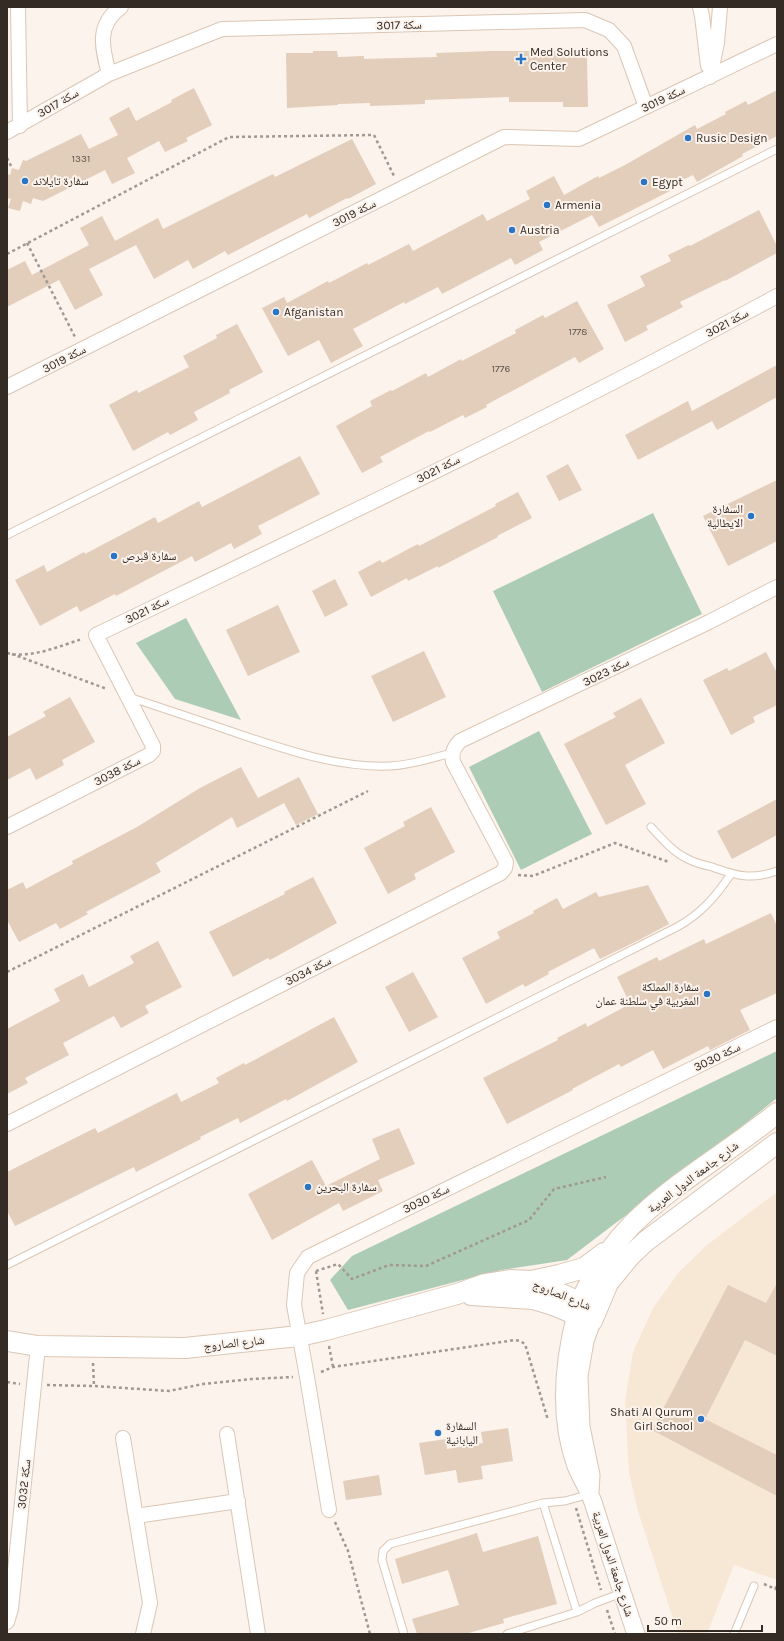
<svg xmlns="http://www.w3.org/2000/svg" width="784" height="1641" font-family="Karla,'Noto Naskh Arabic',sans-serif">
	<rect width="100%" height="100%" fill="#fcf3ec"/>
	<path fill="#f7e8d5" d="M777 1192V1580L734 1565 707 1634H678L638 1511 629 1473 625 1401 633 1352 653 1308 679 1272 707 1245Z"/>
	<path fill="#adccb5" d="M653 513 702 614 542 692 493 591Z
		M186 618 241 720 175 699 136 643Z
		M539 731 592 834 521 870 469 767Z
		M777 1051V1098L726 1139 567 1260 501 1270 348 1310 330 1280 352 1256Z"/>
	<path fill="#e3cdbb" d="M313 51H337L338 57 364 56V59L437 57 436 53 491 51H560L561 56H587L588 107H563V102H509V97L425 100V104L370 106V103L338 104V105L287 108 286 53H313Z
		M194 88 212 125 186 138 188 141 165 152 159 141 127 158 135 173 112 184 105 170 43 201 33 198 31 204 23 201 20 211 8 208 11 199 7 198V174L10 175 12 168 19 170 23 160 26 161 81 134 89 149 118 135 109 118 129 107 136 121 172 102 171 100Z
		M777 90V136L742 154 743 156 697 182 693 175 668 187 670 191 599 227 592 215 539 242 543 250 515 265 511 258 442 294 438 287 405 304 404 302 353 329 363 346 331 363 319 340 288 356 262 308 284 297 287 303 328 281 329 283 367 263 368 265 409 244 413 251 483 214 487 221 530 199 526 191 554 176 564 195 598 176 599 178 625 165 695 125 697 129 726 114 725 112 746 101 748 105Z
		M352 139 376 184 348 199 347 198 309 218 307 214 228 255 225 251 193 269 188 260 154 279 136 245 89 269 103 295 75 310 59 280 7 307V270L25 261 32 275 89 245 80 228 102 216 115 241 158 218 163 229 273 174 275 177Z
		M759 210 777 246V253L725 281V280L680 302 683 307 646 326 648 330 625 342 607 305 645 286 640 276 671 261 668 255 689 245 690 246Z
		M577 301 604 349 579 363 575 357 486 405 487 407 465 418 463 415 430 432 429 431 380 457 383 462 362 473 336 426 372 406 370 401 391 390 392 391 426 373 428 377 461 359 462 361 516 333 515 330 543 315 545 318Z
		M237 324 263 372 229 390 230 393 194 412 198 420 170 435 168 432 133 451 109 405 137 390 138 393 189 367 183 356 217 338 216 335Z
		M777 365V397L717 430 712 421 638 460 625 435 688 401 692 411Z
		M300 456 320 494 258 526 262 534 234 549 231 543 195 562 192 556 116 596 115 594 80 612 77 606 40 626 15 580 44 565 47 572 84 552 85 554 155 517 158 523 199 501 202 507Z
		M568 464 582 490 559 501 546 476Z
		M777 480V541L728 566 703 516Z
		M518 492 532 518 497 536 498 537 438 568V566L408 581 407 578 371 597 358 572 380 560 382 563 418 544 419 546 496 506 495 504Z
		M335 579 348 605 325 617 312 591Z
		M278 605 300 652 248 676 226 630Z
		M424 651 446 697 393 722 371 676Z
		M766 652 777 673V705L753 717 755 722 731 735 703 680 727 668 729 671Z
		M70 697 95 742 62 760 64 765 36 780 30 768 7 780V737L46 716 43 712Z
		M641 698 665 743 625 765 646 804 606 825 564 744 616 717 613 713Z
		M241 767 258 798 299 777 318 814 296 825 284 803 237 828 232 817 156 863 161 872 86 912 88 914 60 929 56 923 19 942 7 920V890L23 882 26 889 73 864 72 861 137 827 200 788Z
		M777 799V835L732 859 717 831Z
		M431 807 455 852 414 874 416 879 388 894 364 848 405 826 403 822Z
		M313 877 337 923 270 960 268 958 233 977 209 932 285 894 284 892Z
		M648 885 669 924 641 939 600 959 594 948 548 972 549 974 525 987 523 984 486 1004 462 958 500 938 497 932 534 913 533 911 557 898 563 909 596 892 599 897Z
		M771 913 777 926V993L740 1010 750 1030 710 1050 708 1046 663 1069 653 1050 621 1067 619 1064 572 1089 573 1090 507 1124 483 1078 558 1040 557 1038 586 1023 587 1027 630 1004 617 977 657 957 659 961 704 939 706 944Z
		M158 941 182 987 145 1006 149 1013 121 1028 114 1016 63 1043 69 1055 25 1078 28 1083 7 1094V1029L60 1001 54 989 83 974 89 987 134 963 130 956Z
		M413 972 438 1017 409 1032 385 987Z
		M334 1017 358 1062 287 1101 286 1099 240 1123 238 1118 200 1137 201 1139 136 1172 134 1167 15 1226 7 1211V1172L95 1128 98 1133 177 1093 181 1102 219 1083 216 1078 244 1063 245 1065Z
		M399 1128 415 1164 378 1180 383 1191 343 1211 339 1203 272 1240 248 1194 312 1160 326 1186 380 1159 372 1139Z
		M777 1283V1356L745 1340 705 1419 777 1455V1496L652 1430 728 1285 766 1303Z
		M508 1428 513 1461 481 1466 483 1479 458 1483 456 1470 425 1475 419 1443 446 1439 447 1449 483 1443 481 1432Z
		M379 1475 382 1495 346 1500 343 1481Z
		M477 1533 483 1552 538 1536 557 1604 503 1619 504 1623 465 1634H417L412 1619 459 1605 448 1570 402 1584 395 1559Z"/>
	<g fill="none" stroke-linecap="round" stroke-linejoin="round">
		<g stroke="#dbc6b4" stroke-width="9">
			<path id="service" d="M7 535 777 149
				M129 697C165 709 202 721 239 734 287 750 338 768 390 766 412 765 432 758 452 753
				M651 827C662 839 674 853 688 859 695 863 704 865 712 867 737 876 751 880 777 871
				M7 1265 677 927C701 914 716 896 731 874
				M543 1503 577 1612
				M404 1634 382 1560 383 1551 390 1544 543 1503 565 1501 590 1494
				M507 1634 577 1612 595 1603 622 1593
				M734 1634 754 1586"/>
		</g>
		<g stroke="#dbc6b4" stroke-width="16">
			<path id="minor" d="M18 7 20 126
				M700 7 702 16 708 66
				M109 74C102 48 96 25 121 7
				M710 77 717 43 720 7
				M7 132 109 74 222 29 585 20 609 30 624 46 646 107
				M7 387 504 137 579 139 777 44
				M7 827 149 755 153 751V746L96 635C325 525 554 417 777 296
				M7 1124 501 873 505 868 506 862 453 762C451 753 454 747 460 741L709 622 777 587
				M227 1434 258 1634
				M123 1438 150 1603 143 1634
				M329 1510 307 1377 294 1305 297 1273 308 1257 777 1027
				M136 1516 238 1501
				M7 1622 11 1609 38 1346"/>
		</g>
		<g stroke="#dbc6b4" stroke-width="19">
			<path id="tertiary" d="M576 1314C563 1364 558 1417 576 1466 581 1478 588 1489 593 1502 607 1546 621 1590 636 1634
				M590 1492 591 1475 581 1427 579 1376 585 1341 592 1321"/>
		</g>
		<g stroke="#dbc6b4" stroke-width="22">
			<path id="secondary" d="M531 1281 559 1275 584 1268 604 1253
				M471 1295 533 1299 553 1305 592 1321 608 1283 630 1256 646 1241 777 1143
				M576 1314C588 1280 614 1240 641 1216 683 1177 733 1149 777 1113
				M7 1341 38 1346 185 1348 299 1336 326 1330 457 1294 485 1284 510 1280 531 1281 596 1309"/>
		</g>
		<path stroke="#a19891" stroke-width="2.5" stroke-dasharray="3 3" stroke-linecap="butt" d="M7 158 12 168
			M27 243 75 337
			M7 254 229 137 374 135 394 176
			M7 653C30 659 60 646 82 639
			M12 654 107 689
			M518 875 533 876 615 843 669 862
			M7 972 368 791
			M316 1271 338 1264 352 1279 389 1265 426 1266 529 1220 554 1189 606 1177
			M316 1271 323 1314
			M329 1346 333 1367
			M93 1363 94 1386
			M321 1372 333 1367 515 1340 520 1341 525 1344 548 1420
			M7 1382 20 1384
			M47 1385 94 1386 169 1391 203 1384 252 1379 293 1377
			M576 1508 601 1590
			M335 1522 348 1551 370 1634
			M764 1584 775 1589 777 1586
			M607 1610 615 1634"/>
		<use href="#service" stroke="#fff" stroke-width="7"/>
		<use href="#minor" stroke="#fff" stroke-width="14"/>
		<use href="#tertiary" stroke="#fff" stroke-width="17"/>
		<use href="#secondary" stroke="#fff" stroke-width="20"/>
	</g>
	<g fill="#2a74c5" stroke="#fcf3ec" stroke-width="1.5">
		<path d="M519 53h4v4h4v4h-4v4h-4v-4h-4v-4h4z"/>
		<circle cx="688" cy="138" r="4"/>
		<circle cx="25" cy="181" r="4"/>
		<circle cx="644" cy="182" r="4"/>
		<circle cx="547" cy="205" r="4"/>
		<circle cx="512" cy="230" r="4"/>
		<circle cx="276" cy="312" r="4"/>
		<circle cx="751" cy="516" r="4"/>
		<circle cx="114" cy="556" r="4"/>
		<circle cx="707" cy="994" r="4"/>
		<circle cx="308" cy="1187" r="4"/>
		<circle cx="701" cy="1419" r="4"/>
		<circle cx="438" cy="1433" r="4"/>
	</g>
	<g text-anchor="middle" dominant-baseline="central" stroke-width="4" stroke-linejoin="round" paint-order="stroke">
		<g font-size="10" fill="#60544a">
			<text x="81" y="159">1331</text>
			<text x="578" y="332">1778</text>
			<text x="501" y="369">1776</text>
		</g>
		<g font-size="12" fill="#342b25" stroke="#fcf3ec">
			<text transform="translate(399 25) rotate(-1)">سكة 3017</text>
			<text transform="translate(663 99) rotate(-25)">سكة 3019</text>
			<text transform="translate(58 103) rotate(-30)">سكة 3017</text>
			<text transform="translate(354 213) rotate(-27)">سكة 3019</text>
			<text transform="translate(727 323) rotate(-28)">سكة 3021</text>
			<text transform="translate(64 359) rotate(-27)">سكة 3019</text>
			<text transform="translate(438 469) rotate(-27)">سكة 3021</text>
			<text transform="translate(147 610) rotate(-26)">سكة 3021</text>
			<text transform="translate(606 672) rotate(-26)">سكة 3023</text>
			<text transform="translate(117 771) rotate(-27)">سكة 3038</text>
			<text transform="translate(308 971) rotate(-27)">سكة 3034</text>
			<text transform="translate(717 1057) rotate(-26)">سكة 3030</text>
			<text transform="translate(693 1177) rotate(-37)">شارع جامعة الدول العربية</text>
			<text transform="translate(426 1199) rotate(-26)">سكة 3030</text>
			<text transform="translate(562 1295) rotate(22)">شارع الصاروج</text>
			<text transform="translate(234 1343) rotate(-6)">شارع الصاروج</text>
			<text transform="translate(24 1484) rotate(-84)">سكة 3032</text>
			<text transform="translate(613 1564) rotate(72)">شارع جامعة الدول العربية</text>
		</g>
		<g font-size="12" fill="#342b25" stroke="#fcf3ec" text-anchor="start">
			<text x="530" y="52">Med Solutions<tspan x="530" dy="14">Center</tspan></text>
			<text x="696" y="138">Rusic Design</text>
			<text x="33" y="181">سفارة تايلاند</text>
			<text x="652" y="182">Egypt</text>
			<text x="555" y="205">Armenia</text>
			<text x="520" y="230">Austria</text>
			<text x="284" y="312">Afganistan</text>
			<text x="743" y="509" text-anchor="end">السفارة<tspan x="743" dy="14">الايطالية</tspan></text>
			<text x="122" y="556">سفارة قبرص</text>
			<text x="699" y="987" text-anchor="end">سفارة المملكة<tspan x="699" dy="14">المغربية في سلطنة عمان</tspan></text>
			<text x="316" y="1187">سفارة البحرين</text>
			<text x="693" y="1412" text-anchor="end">Shati Al Qurum<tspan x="693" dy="14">Girl School</tspan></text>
			<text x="446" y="1426">السفارة<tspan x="446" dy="14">اليابانية</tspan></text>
		</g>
	</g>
	<rect width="784" height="1641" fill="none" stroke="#342b25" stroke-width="16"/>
	<path d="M648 1625v6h114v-6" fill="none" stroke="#342b25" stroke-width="2"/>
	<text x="654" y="1625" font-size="12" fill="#342b25" stroke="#fcf3ec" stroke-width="3" paint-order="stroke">50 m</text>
</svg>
